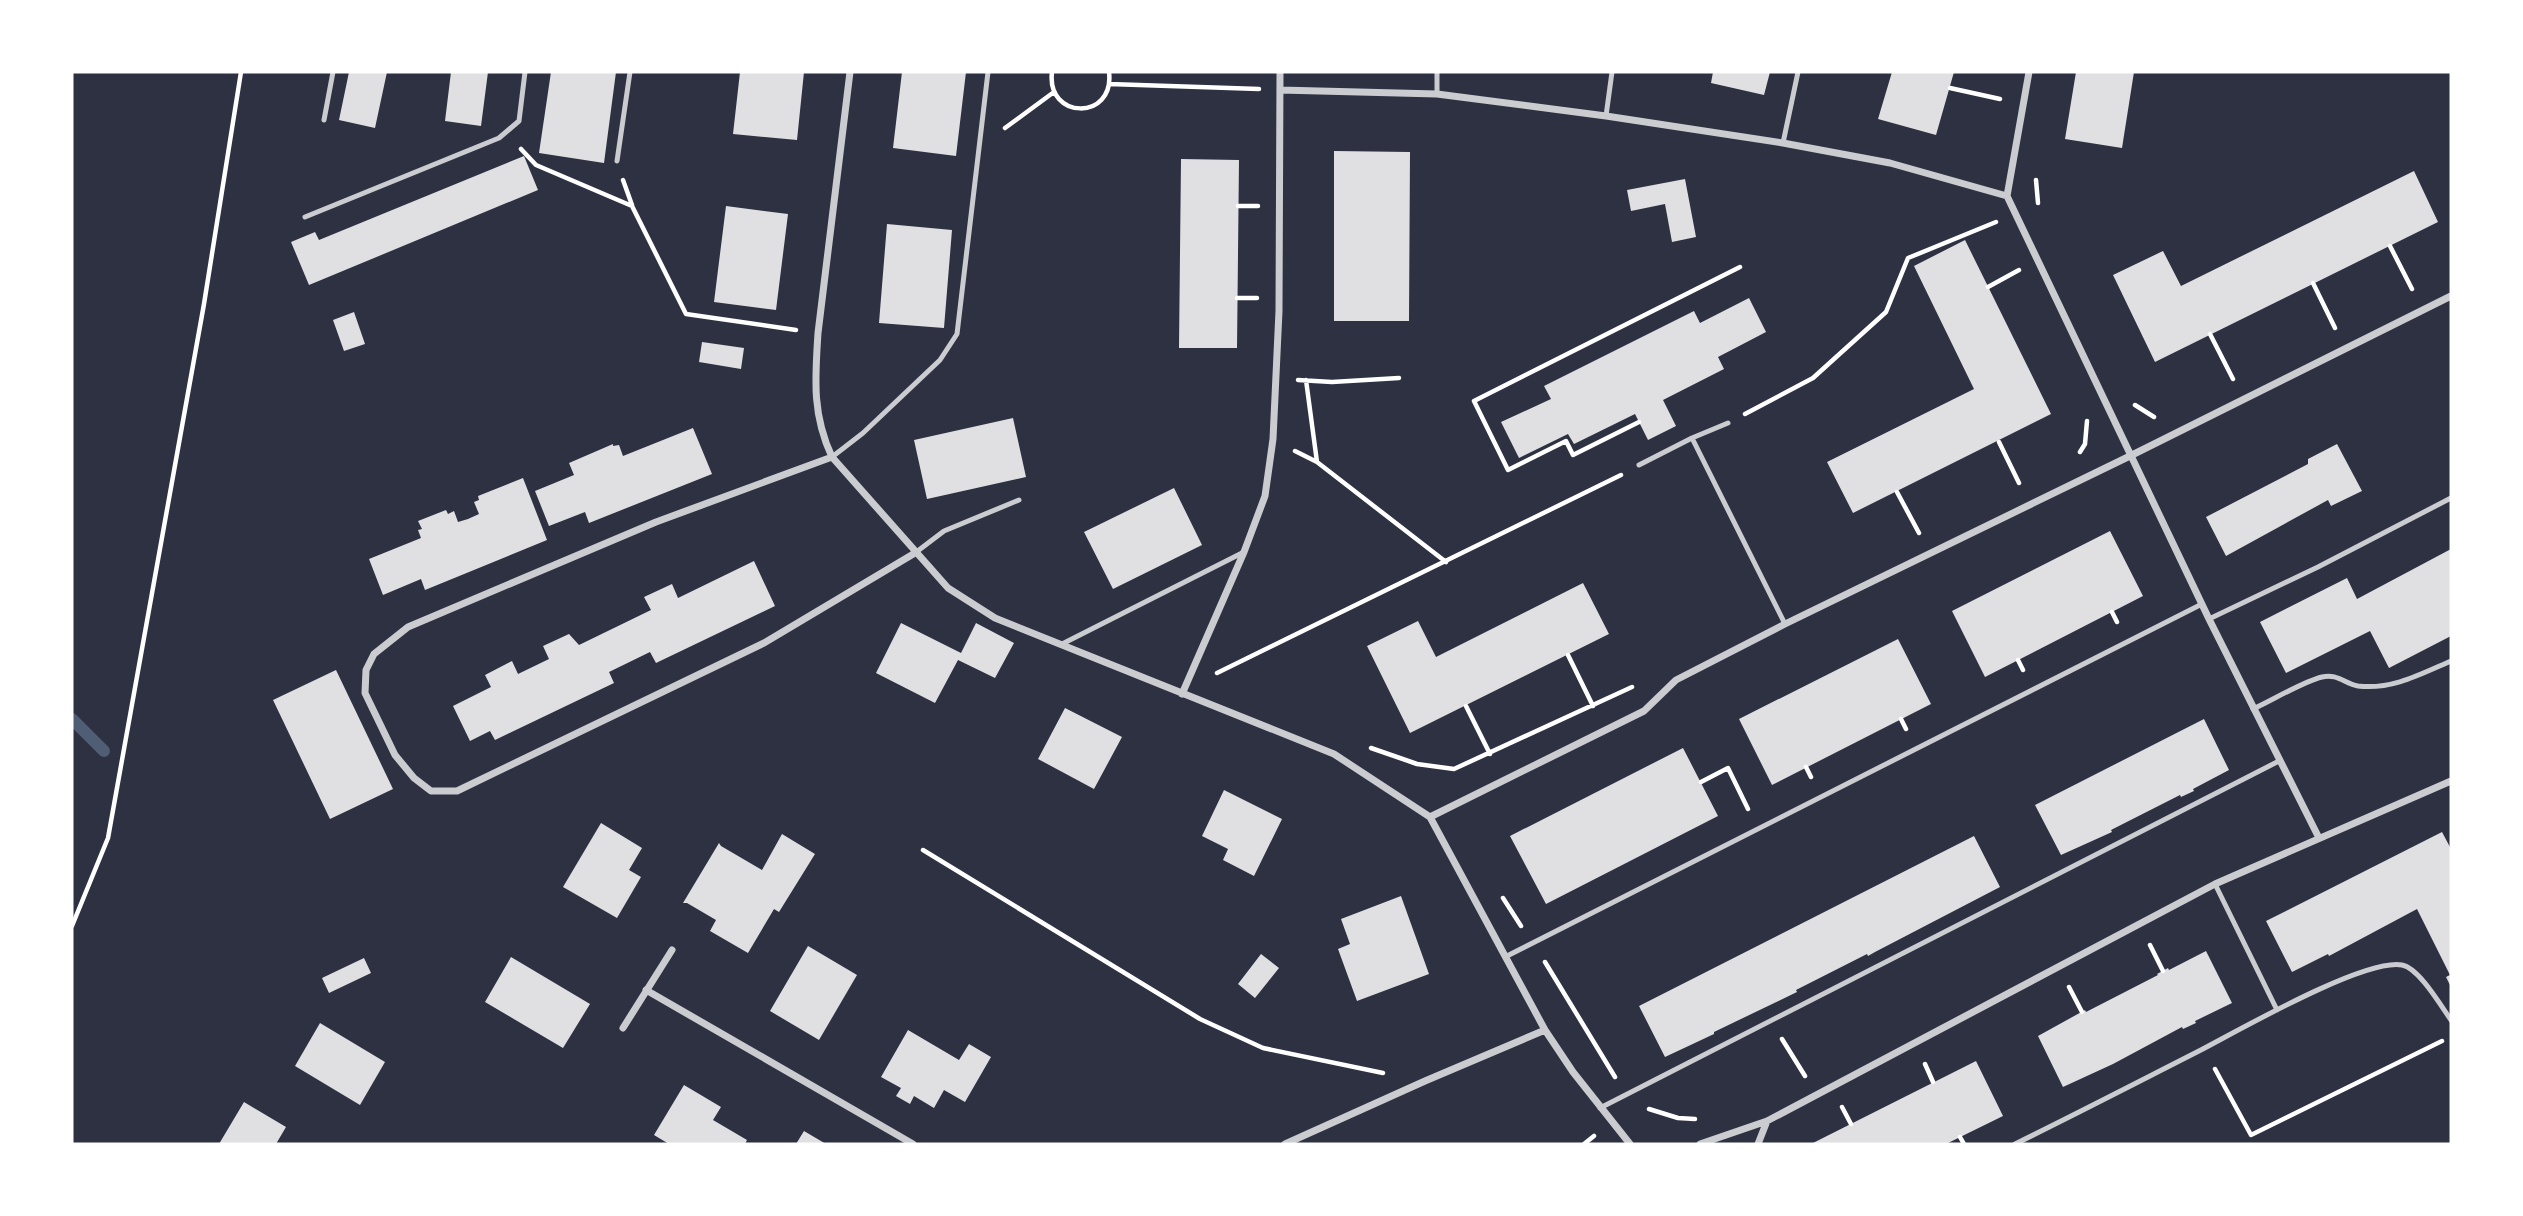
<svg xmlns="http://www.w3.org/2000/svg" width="2523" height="1216" font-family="Inter,sans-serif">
	<rect width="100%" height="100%" fill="#2d3142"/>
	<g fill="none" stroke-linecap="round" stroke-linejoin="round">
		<path stroke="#4f5d75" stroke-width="12" d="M72 719 104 751"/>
	</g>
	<path fill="#e0e0e3" d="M349 72H387L375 128 339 120Z
		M451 72H488L481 126 445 121Z
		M551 72H616L604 163 539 153Z
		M740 72H804L797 140 733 134Z
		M902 72H966L956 156 893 148Z
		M1713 72H1770L1764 95 1711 83Z
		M1892 72H1954L1936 135 1878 119Z
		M2076 72H2134L2122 148 2065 139Z
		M1334 151 1410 152 1409 321H1334Z
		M524 156 538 190 309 285 291 242 315 232 319 240Z
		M1181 159 1239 160 1237 348H1179Z
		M2414 171 2438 222 2155 362 2113 275 2163 251 2181 286Z
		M1685 179 1696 237 1672 242 1665 204 1631 211 1627 190Z
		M726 206 788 214 776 310 714 302Z
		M887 224 952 230 944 328 879 323Z
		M1965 240 2051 414 1853 513 1827 462 1974 389 1914 266Z
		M1749 298 1766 332 1718 357 1724 369 1663 400 1676 426 1648 440 1635 414 1574 444 1568 434 1519 458 1501 422 1551 399 1544 386 1694 311 1700 323Z
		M354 312 365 344 344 351 333 320Z
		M702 342 744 348 741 369 699 362Z
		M1013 418 1026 477 927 499 914 440Z
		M693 428 712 474 589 523 585 512 549 526 535 491 574 475 569 463 613 444V446L619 445 623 456Z
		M2337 444 2362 491 2331 506 2328 500 2226 556 2206 517 2308 464V459Z
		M523 478 547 540 425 590 421 579 383 595 369 559 421 538 418 530 422 529 418 521 446 510 448 514 454 511 458 522 468 519 479 514 474 502 479 500 478 496Z
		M1174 488 1202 545 1113 589 1084 532Z
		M2110 531 2143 596 1985 677 1952 611Z
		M2451 549V636L2389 668 2370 631 2286 673 2260 622 2347 578 2357 599Z
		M754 561 775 606 656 663 650 652 609 672 614 683 495 740 490 731 470 741 453 706 491 687 485 675 512 661 518 674 549 659 543 646 569 634 579 645 651 610 644 597 672 584 678 598Z
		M1583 583 1609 634 1410 733 1367 646 1418 621 1436 657Z
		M901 623 961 653 976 623 1014 643 995 678 958 660 935 703 876 673Z
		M1898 639 1931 704 1772 785 1739 719Z
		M336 670 393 789 330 819 273 700Z
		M1065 708 1122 737 1094 789 1038 759Z
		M2204 719 2229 770 2193 789 2194 791 2181 797 2180 795 2111 830 2112 832 2061 855 2035 805Z
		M1683 748 1718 816 1546 904 1510 836Z
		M1224 790 1282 819 1254 876 1223 860 1228 849 1202 836Z
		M601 823 642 848 629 870 641 877 617 918 563 887Z
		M2442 832 2451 849V987L2446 977 2450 975 2417 909 2329 956 2328 954 2292 972 2266 921Z
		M782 834 815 854 779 912 774 909 748 953 710 931 716 920 687 903H683L719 843 721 846 762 870Z
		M1974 836 2000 887 1875 952 1868 956 1867 954 1796 990 1797 992 1714 1032V1034L1665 1057 1639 1006Z
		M1401 896 1429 974 1357 1001 1338 949 1350 944 1341 919Z
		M808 946 857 975 819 1040 770 1011Z
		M2206 951 2232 1003 2195 1021 2196 1023 2183 1029 2182 1027 2113 1064 2063 1087 2038 1036 2085 1010 2086 1012 2158 975 2157 974 2168 968 2169 970Z
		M1261 954 1279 968 1255 998 1238 984Z
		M511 957 590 1004 563 1048 485 1002Z
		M364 958 371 973 329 993 322 978Z
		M320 1023 385 1062 360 1105 295 1066Z
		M908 1030 959 1060 969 1044 991 1057 965 1102 944 1090 934 1108 914 1096 910 1104 896 1096 901 1088 881 1077Z
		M1976 1061 2003 1116 1946 1144H1811Z
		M684 1085 721 1107 713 1120 747 1140 745 1144H669L654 1135Z
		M244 1102 286 1127 276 1144H219Z
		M804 1131 826 1144H796Z"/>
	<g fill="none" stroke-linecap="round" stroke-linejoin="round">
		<path stroke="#fff" stroke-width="4.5" d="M1052 72C1046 120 1115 121 1109 72
			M1109 84 1259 89
			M1950 88 2000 99
			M1005 128 1054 92
			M521 149 536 165 632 206 686 314 796 330
			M623 180 632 205
			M2036 180 2038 203
			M1238 206H1258
			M2390 246 2412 289
			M2313 283 2335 328
			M1988 287 2019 270
			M1237 298H1257
			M2210 334 2233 379
			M1298 380 1332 382 1399 378
			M1306 380 1317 462
			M2135 405 2154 417
			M1745 414 1813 378 1886 312 1908 258 1996 222
			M1639 422 1573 455 1566 441 1508 470 1474 401 1740 267
			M1999 442 2019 483
			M1295 451 1317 462 1446 562
			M2080 452 2085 444 2087 421
			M1897 492 1919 533
			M2112 612 2117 622
			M1568 655 1593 706
			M2018 660 2023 670
			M1217 673 1621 475
			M1466 706 1490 754
			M1901 719 1906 729
			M1371 748 1417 764 1454 769 1632 687
			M1806 767 1811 777
			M1701 782 1728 768 1748 809
			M923 850 1200 1019 1263 1048 1383 1073
			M1503 898 1521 926
			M72 926 108 838 204 304 241 72
			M2150 945 2163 971
			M1545 962 1615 1077
			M2069 987 2082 1012
			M1782 1039 1805 1076
			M1925 1064 1933 1082
			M2215 1069 2251 1135 2442 1041
			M1842 1107 1851 1124
			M1649 1109 1678 1118 1695 1119
			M1960 1137 1964 1144
			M1584 1144 1594 1136"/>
		<path stroke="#caccd0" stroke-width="5" d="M1437 72V94
			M1606 116 1612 72
			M324 120 333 72
			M1783 143 1798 72
			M617 161 630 72
			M305 217 499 138 519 121 525 72
			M1692 438 1785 624
			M832 457 863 433 940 360 957 334 988 72
			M1639 465 1692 438 1728 423
			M915 553 944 531 1019 500
			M2209 619 2318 567 2451 498
			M1062 644 1244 552
			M2253 709C2273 700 2302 682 2322 677 2337 673 2345 684 2358 686 2392 690 2421 674 2451 661
			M2215 884 2277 1010
			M1505 957 2202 604
			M1600 1108 2279 761
			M2015 1144C2076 1114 2136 1083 2197 1052 2236 1032 2364 958 2402 965 2419 968 2441 1006 2451 1020"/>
		<path stroke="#caccd0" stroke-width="7" d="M850 72 818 333C815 379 812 414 832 457L948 588 995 618 1334 754 1430 817 1545 1030 1573 1072 1630 1144
			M2029 72 2007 196 2209 619 2319 838
			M1280 90 1437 94 1606 116 1783 143 1890 163 2007 196
			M832 457 656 522 408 627 374 654 366 670 365 693 395 755 414 778 431 791H457L764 643 915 553
			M1182 694 1244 552 1265 496 1273 439 1279 311 1280 72
			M1430 817 1644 711 1676 680 1785 624 2130 456 2451 296
			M646 990 913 1144
			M623 1028 672 950
			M1285 1144 1425 1081 1545 1030
			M1700 1144 1767 1121 2215 884 2451 781
			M1758 1144 1767 1121"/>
	</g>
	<rect width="2523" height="1216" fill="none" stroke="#ffffff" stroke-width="147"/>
</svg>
